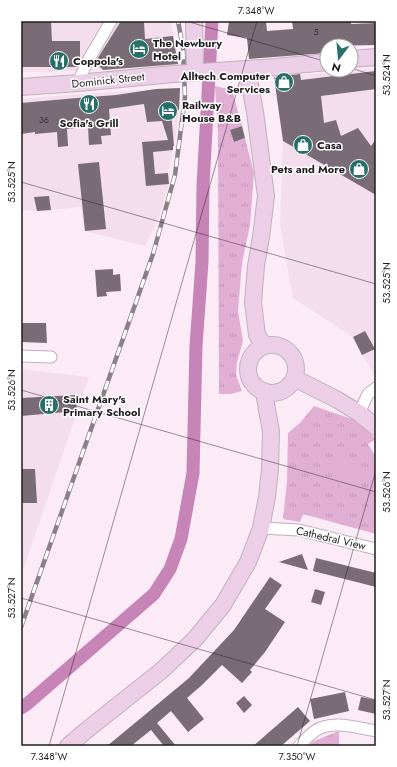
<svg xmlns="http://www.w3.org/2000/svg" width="397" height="767" font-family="Jost,sans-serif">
	<defs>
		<pattern id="grass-tufts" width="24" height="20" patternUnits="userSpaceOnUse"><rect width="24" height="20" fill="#e2afd4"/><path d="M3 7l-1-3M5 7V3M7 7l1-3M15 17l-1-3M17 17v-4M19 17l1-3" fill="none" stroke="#c296b6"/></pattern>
	</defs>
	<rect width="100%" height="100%" fill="#fbebf6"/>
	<path fill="#f4dded" d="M21 21H171L178 65 71 71 21 72Z
		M376 69V377L362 355 353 337 293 298 280 225 283 141 274 77Z
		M180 88 179 110 176 135 168 173 169 184 159 217 145 246 85 231 81 207 37 211 21 210V99L67 95Z
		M21 369 89 377 21 576Z"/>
	<path fill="url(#grass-tufts)" d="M215 86 232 90 242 126 230 130 234 142 245 138 254 173 250 225 242 263 238 311 243 341 237 362 236 375 242 391 231 394H219L218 135Z
		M314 406 355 420 376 439 368 444 376 457V534L303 514 300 522 283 519 287 481 288 433 300 423Z
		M339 731V746H308L314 741Z"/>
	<path fill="#e2afd4" d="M347 452 363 477 343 490 327 465Z"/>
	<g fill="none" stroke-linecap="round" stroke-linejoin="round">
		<path stroke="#c784b6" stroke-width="13" d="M21 708 27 704 154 594 170 569 181 539 193 473 196 346 202 262 203 185 212 21"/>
	</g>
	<path fill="#7a6c76" d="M21 21H51L52 41H80V61L77 67H21Z
		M121 21 144 22 145 39 173 36 178 64 103 70 99 66 96 61Z
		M229 21H266L267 31 293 29 292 21H351V24L376 23V45L327 46V53L249 59 247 38 227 35Z
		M376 71V89L321 96 324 123 336 120 341 136 358 128 371 146 376 139V195L283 141 274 77 300 74 301 80Z
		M180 88 179 110 171 112 174 146H173V150L153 152 155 174 168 173 169 184 146 186 142 142 168 140 162 121 147 122 144 104 109 109 111 135 101 136 102 144 89 145 88 127 67 129 68 146 58 147 57 132 35 134V132L21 134V103L77 98 116 95 156 89Z
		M242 126 245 138 234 142 230 130Z
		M99 162 106 229 85 231 78 164Z
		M49 196 51 210 37 211 34 197Z
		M113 269V275L120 274 121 291 106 292 107 296 97 297 95 270Z
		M21 323H46L47 343 21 342Z
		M365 331 375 349 362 355 353 337Z
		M75 395 77 411 21 416V398Z
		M21 469H35L37 503H21Z
		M302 554 308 570 279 562Z
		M316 558 376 573V587L313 571Z
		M270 577 282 585 265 609 285 622 265 652 250 670 252 672 242 683 222 665 202 685 187 698 204 719 188 732 171 711 157 723 176 746H164L151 730 131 746H107L141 718 189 678 234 630Z
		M315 589 325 592 321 605 311 602Z
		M345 692 349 711 314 719 310 699Z
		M244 696 252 705 244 713 236 703Z
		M361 697 376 700V714L358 710Z
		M298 707 310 721 281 746H253Z"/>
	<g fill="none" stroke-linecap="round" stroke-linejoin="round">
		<g stroke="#c0b1bc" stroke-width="13">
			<path id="street" d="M78 83 86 64 111 21
				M21 356 51 357
				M359 413 368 394 376 388
				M261 528 299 530 376 549
				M299 746C304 741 309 735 315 731 332 719 358 728 376 731"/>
		</g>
		<g stroke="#c0b1bc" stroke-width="18">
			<path id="secondary" d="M194 21 195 72
				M351 59 376 57
				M247 69 255 112 266 196 261 237 256 266 253 302 257 335 265 346
				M188 73 276 67 327 62
				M21 87 78 83 173 74
				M248 369a24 24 0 1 1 48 0a24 24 0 1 1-48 0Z
				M294 378 336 399 359 413 376 427
				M68 746 88 729 161 671 195 639 223 605 248 562 261 528 267 497 270 469 271 431 267 410 264 391"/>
		</g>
		<use href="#street" stroke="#fff" stroke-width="11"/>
		<use href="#secondary" stroke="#eccfe6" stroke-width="16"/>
		<g stroke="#8b8088" stroke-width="4.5">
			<path id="rail" d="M21 627 153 254 175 175 185 97 183 48 178 21"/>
		</g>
		<use href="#rail" stroke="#fff" stroke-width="3" stroke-dasharray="9" stroke-linecap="butt"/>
		<g stroke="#c0b1bc" stroke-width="18" stroke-linecap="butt">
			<path id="secondary-bridge" d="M173 74 188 73"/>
		</g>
		<use href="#secondary-bridge" stroke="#eccfe6" stroke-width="16"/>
	</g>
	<path fill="none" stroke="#211b1f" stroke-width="1" stroke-opacity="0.45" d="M186 21 327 62M351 68 376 76M21 182 376 284M21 390 376 492M21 598 376 700M49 746 257 21M297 746 376 470"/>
	<defs>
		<g id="hotel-disc" transform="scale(1)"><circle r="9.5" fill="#277069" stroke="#fff"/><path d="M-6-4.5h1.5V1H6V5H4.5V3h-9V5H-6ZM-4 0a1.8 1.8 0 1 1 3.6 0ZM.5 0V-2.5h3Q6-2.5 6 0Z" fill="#fff"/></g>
		<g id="restaurant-disc" transform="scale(1)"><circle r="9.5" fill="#277069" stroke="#fff"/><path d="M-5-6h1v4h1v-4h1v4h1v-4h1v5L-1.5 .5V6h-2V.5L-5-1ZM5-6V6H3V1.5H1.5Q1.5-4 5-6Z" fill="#fff"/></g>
		<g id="shop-disc" transform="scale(1)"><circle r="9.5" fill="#277069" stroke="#fff"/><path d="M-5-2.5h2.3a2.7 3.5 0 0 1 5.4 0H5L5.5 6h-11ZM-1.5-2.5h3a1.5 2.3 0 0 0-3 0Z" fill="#fff"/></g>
		<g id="building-disc" transform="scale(1)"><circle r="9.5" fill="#277069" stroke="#fff"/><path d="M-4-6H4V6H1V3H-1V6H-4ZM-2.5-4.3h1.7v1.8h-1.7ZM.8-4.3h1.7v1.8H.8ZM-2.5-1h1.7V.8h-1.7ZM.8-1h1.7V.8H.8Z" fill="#fff"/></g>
	</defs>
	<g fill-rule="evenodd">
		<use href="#hotel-disc" x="139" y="49"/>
		<use href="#restaurant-disc" x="59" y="61"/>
		<use href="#shop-disc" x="284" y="82"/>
		<use href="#restaurant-disc" x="89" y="104"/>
		<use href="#hotel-disc" x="168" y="111"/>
		<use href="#shop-disc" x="303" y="145"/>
		<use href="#shop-disc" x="359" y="169"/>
		<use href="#building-disc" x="49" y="405"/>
	</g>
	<g text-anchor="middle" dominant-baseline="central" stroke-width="3" stroke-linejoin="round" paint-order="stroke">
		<g font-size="9" fill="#372f35">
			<text x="316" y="31">5</text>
			<text x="44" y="119">36</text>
		</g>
		<g font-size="11" font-weight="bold" fill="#211b1f" stroke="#fff" text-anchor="start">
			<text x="153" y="43">The Newbury<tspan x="153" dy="13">Hotel</tspan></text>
			<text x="73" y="61">Coppola's</text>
			<text x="270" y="76" text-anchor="end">Alltech Computer<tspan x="270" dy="13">Services</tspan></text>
			<text x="182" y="105">Railway<tspan x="182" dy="13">House B&amp;B</tspan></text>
			<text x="89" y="123" text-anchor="middle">Sofia's Grill</text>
			<text x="317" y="145">Casa</text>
			<text x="345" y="169" text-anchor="end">Pets and More</text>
			<text x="63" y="399">Saint Mary's<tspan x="63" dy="13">Primary School</tspan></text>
		</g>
		<g font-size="11" fill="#211b1f" stroke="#fff">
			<text transform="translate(108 80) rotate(-6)">Dominick Street</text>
			<text transform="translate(331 538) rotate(13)">Cathedral View</text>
		</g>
	</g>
	<rect width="397" height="767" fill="none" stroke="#ffffff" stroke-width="44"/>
	<g transform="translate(339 58) rotate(196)"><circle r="19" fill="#ffffff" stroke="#a6a4a5"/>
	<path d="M0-3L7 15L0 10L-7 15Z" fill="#277069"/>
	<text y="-6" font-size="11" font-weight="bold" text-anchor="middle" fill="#211b1f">N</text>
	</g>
	<rect x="22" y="22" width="353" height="723" fill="none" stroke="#211b1f" stroke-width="1.5"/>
	<g font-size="10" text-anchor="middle" fill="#211b1f">
		<text x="256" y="14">7.348°W</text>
		<text transform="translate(386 75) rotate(-90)" y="4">53.524°N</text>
		<text transform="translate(11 182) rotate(-90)" y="4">53.525°N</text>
		<text transform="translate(386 283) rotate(-90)" y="4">53.525°N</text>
		<text transform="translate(11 390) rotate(-90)" y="4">53.526°N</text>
		<text transform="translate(386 492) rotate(-90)" y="4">53.526°N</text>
		<text transform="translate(11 598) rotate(-90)" y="4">53.527°N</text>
		<text transform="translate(386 700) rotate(-90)" y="4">53.527°N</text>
		<text x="49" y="760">7.348°W</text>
		<text x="297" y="760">7.350°W</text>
	</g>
</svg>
